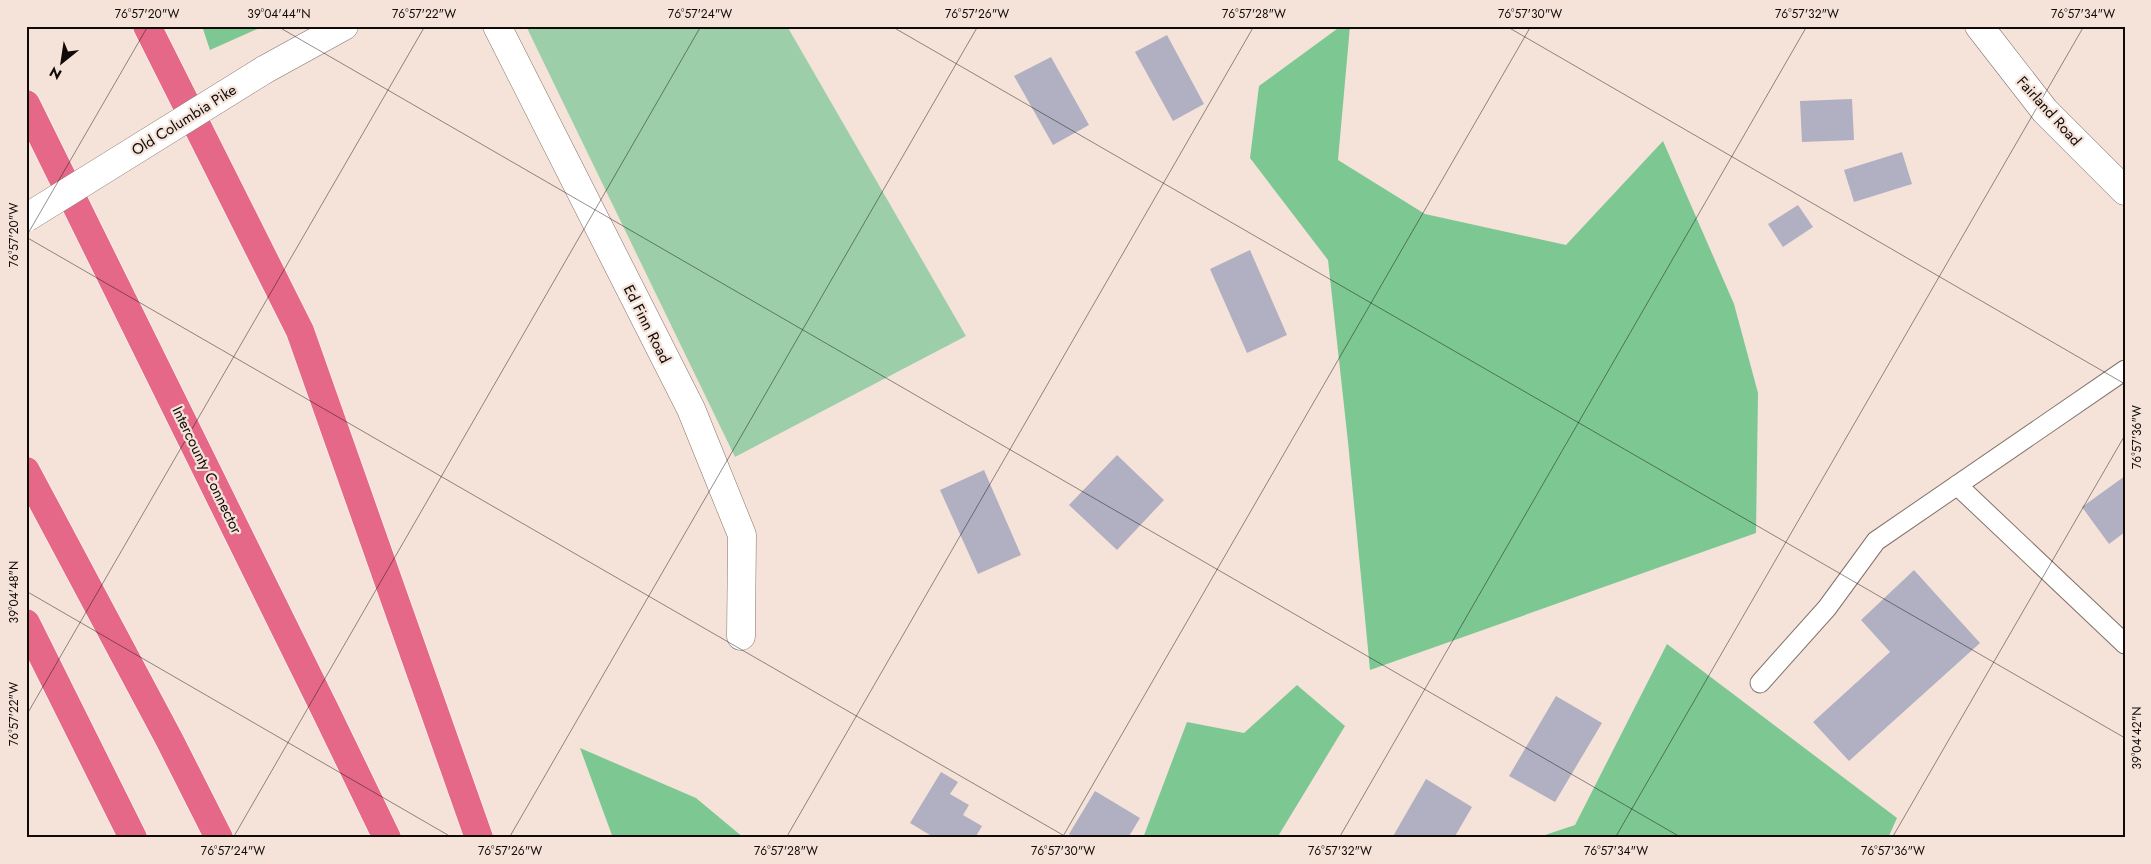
<svg xmlns="http://www.w3.org/2000/svg" width="2151" height="864" font-family="Jost,sans-serif">
	<rect width="100%" height="100%" fill="#f5e3d9"/>
	<path fill="#9ccfa9" d="M526 26H787L966 336 735 457Z"/>
	<path fill="#7dc793" d="M202 26H264L210 50Z
		M1341 26H1350L1338 160 1425 214 1566 245 1663 141 1734 304 1758 393 1756 533 1370 670 1348 442 1328 260 1250 158 1259 86Z
		M1667 644 1897 818 1888 838H1536L1575 825Z
		M1297 685 1345 726 1277 838H1143L1187 722 1244 733Z
		M580 748 696 798 744 838H613Z"/>
	<path fill="#b1b0c2" d="M1167 35 1204 104 1173 121 1135 52Z
		M1051 57 1089 125 1053 145 1014 76Z
		M1852 99 1854 140 1802 142 1800 101Z
		M1902 152 1912 184 1854 202 1844 170Z
		M1798 205 1813 227 1783 247 1768 224Z
		M1250 250 1287 335 1247 353 1210 269Z
		M1117 455 1164 500 1117 550 1069 505Z
		M984 470 1021 555 978 574 940 490Z
		M2125 476V532L2109 544 2082 507Z
		M1914 570 1980 643 1849 761 1813 722 1890 652 1861 620Z
		M1556 696 1602 723 1555 802 1509 776Z
		M941 772 958 782 950 794 969 805 963 815 982 826 975 838H935L910 823Z
		M1426 779 1472 807 1454 838H1392Z
		M1095 791 1140 818 1128 838H1074L1069 834Z"/>
	<g fill="none" stroke-linecap="round" stroke-linejoin="round">
		<g stroke="#83736a" stroke-width="21">
			<path id="service" d="M1957 485 2125 644
				M1760 683 1827 608 1876 541 2125 370"/>
		</g>
		<g stroke="#83736a" stroke-width="29">
			<path id="minor" d="M497 26 691 409 742 535 741 636"/>
		</g>
		<g stroke="#83736a" stroke-width="29">
			<path id="secondary" d="M1979 26 2045 111 2125 191
				M264 70 344 26"/>
		</g>
		<g stroke="#fff" stroke-width="29">
			<path id="motorway" d="M147 26 300 331 479 838
				M26 104 326 712 387 838
				M26 471 170 741 219 838
				M26 623 133 838"/>
		</g>
		<use href="#service" stroke="#fff" stroke-width="19"/>
		<use href="#minor" stroke="#fff" stroke-width="28"/>
		<use href="#secondary" stroke="#fff" stroke-width="28"/>
		<use href="#motorway" stroke="#e66889" stroke-width="28"/>
		<g stroke="#83736a" stroke-width="29" stroke-linecap="butt">
			<path id="secondary-bridge" d="M26 218 264 70"/>
		</g>
		<use href="#secondary-bridge" stroke="#fff" stroke-width="28"/>
	</g>
	<path fill="none" stroke="#100a08" stroke-width="1" stroke-opacity="0.45" d="M277 26 1682 838M891 26 2125 738M1506 26 2125 384M2120 26 2125 29M26 237 148 26M26 237 1068 838M26 591 453 838M26 716 425 26M233 838 701 26M509 838 978 26M786 838 1254 26M1062 838 1531 26M1339 838 1807 26M1615 838 2084 26M1892 838 2125 435"/>
	<g text-anchor="middle" dominant-baseline="central" stroke-width="4.5" stroke-linejoin="round" paint-order="stroke">
		<g font-size="15" fill="#100a08" stroke="#f5e3d9">
			<text transform="translate(2049 111) rotate(48)">Fairland Road</text>
			<text transform="translate(184 120) rotate(-32)">Old Columbia Pike</text>
			<text transform="translate(647 324) rotate(63)">Ed Finn Road</text>
			<text transform="translate(207 470) rotate(64)">Intercounty Connector</text>
		</g>
	</g>
	<rect width="2151" height="864" fill="none" stroke="#f5e3d9" stroke-width="55"/>
	<g transform="translate(62 62) rotate(210)" stroke="#f5e3d9" stroke-width="4" paint-order="stroke">
	<path d="M0-4L9 19L0 12L-9 19Z" fill="#100a08"/>
	<text y="-8" font-size="14" font-weight="bold" text-anchor="middle" fill="#100a08">N</text>
	</g>
	<rect x="28" y="28" width="2096" height="808" fill="none" stroke="#100a08" stroke-width="2"/>
	<g font-size="12" text-anchor="middle" fill="#100a08">
		<text x="147" y="18">76°57'20"W</text>
		<text x="279" y="18">39°04'44"N</text>
		<text x="424" y="18">76°57'22"W</text>
		<text x="700" y="18">76°57'24"W</text>
		<text x="977" y="18">76°57'26"W</text>
		<text x="1254" y="18">76°57'28"W</text>
		<text x="1530" y="18">76°57'30"W</text>
		<text x="1807" y="18">76°57'32"W</text>
		<text x="2083" y="18">76°57'34"W</text>
		<text transform="translate(14 235) rotate(-90)" y="4">76°57'20"W</text>
		<text transform="translate(2137 437) rotate(-90)" y="4">76°57'36"W</text>
		<text transform="translate(14 592) rotate(-90)" y="4">39°04'48"N</text>
		<text transform="translate(14 714) rotate(-90)" y="4">76°57'22"W</text>
		<text transform="translate(2137 738) rotate(-90)" y="4">39°04'42"N</text>
		<text x="233" y="855">76°57'24"W</text>
		<text x="510" y="855">76°57'26"W</text>
		<text x="786" y="855">76°57'28"W</text>
		<text x="1063" y="855">76°57'30"W</text>
		<text x="1340" y="855">76°57'32"W</text>
		<text x="1616" y="855">76°57'34"W</text>
		<text x="1893" y="855">76°57'36"W</text>
	</g>
</svg>
